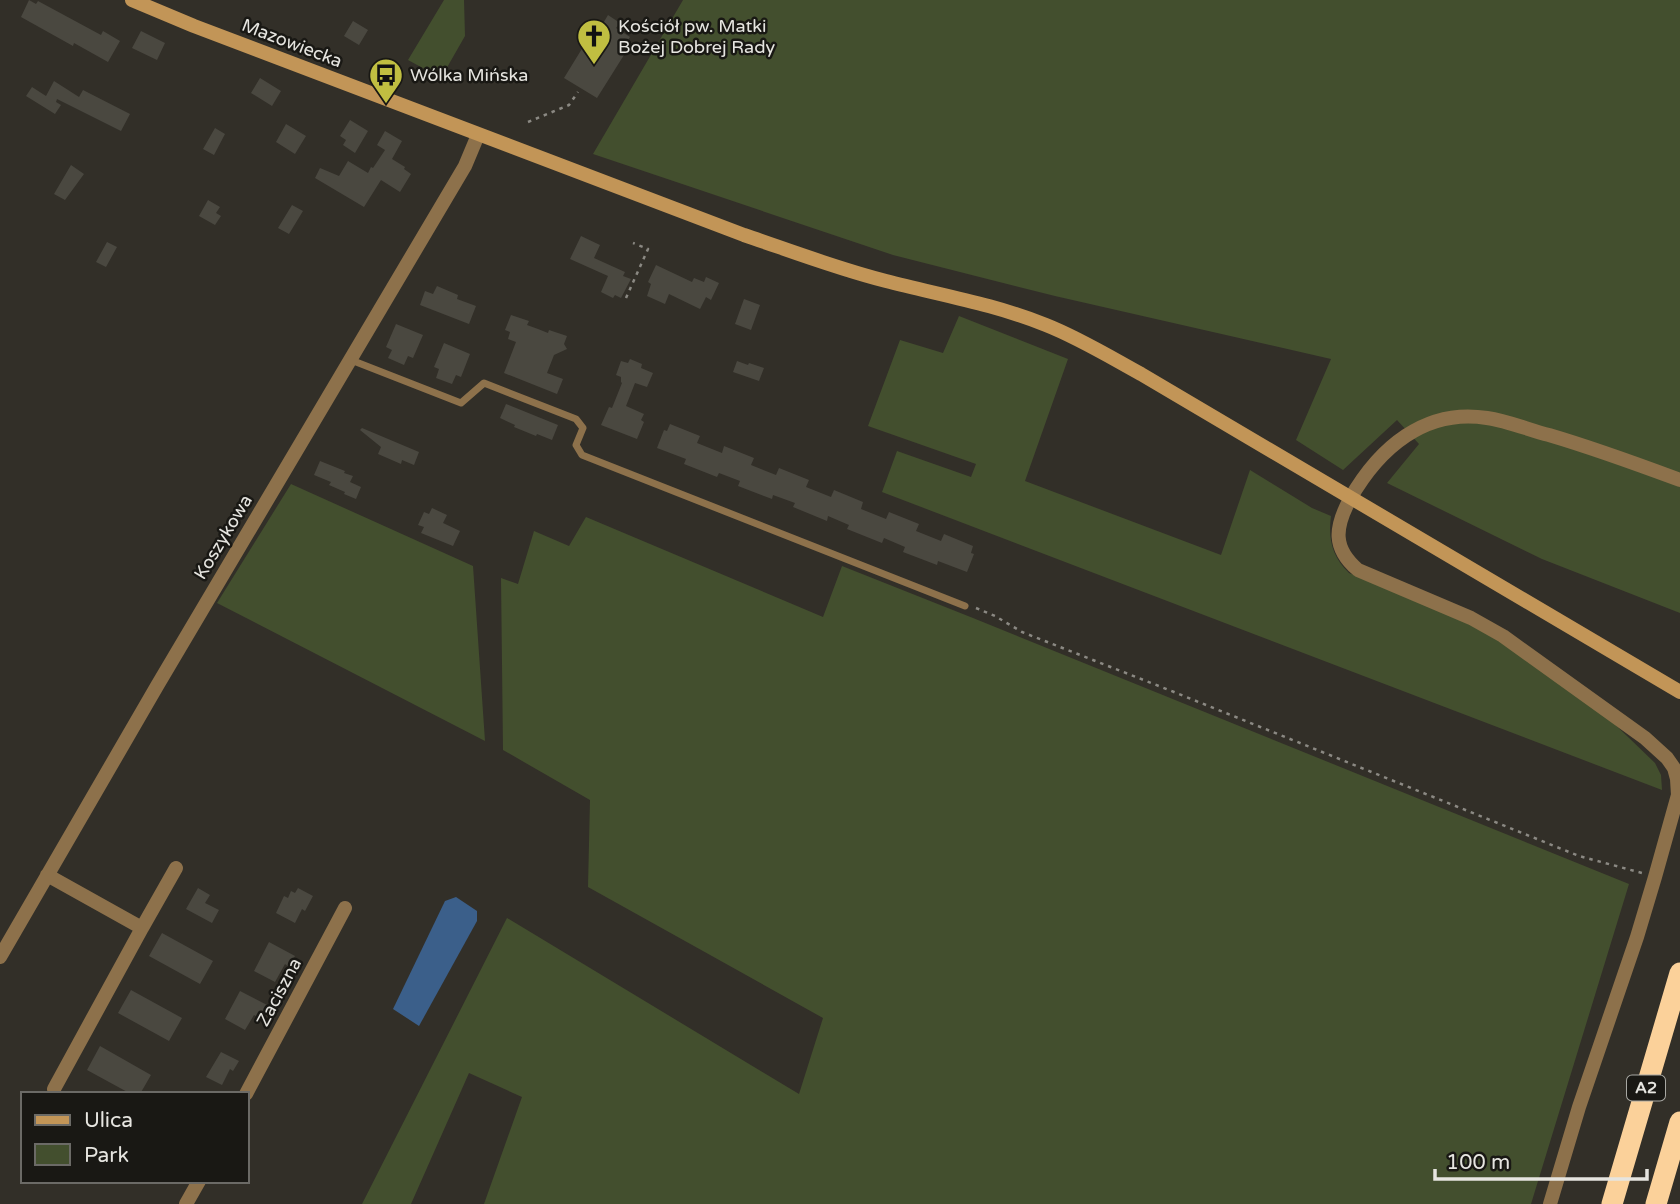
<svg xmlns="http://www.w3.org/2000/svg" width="1680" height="1204" font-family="'Varela Round',sans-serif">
	<rect width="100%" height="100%" fill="#322f28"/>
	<path fill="#434f2e" d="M444 0H464L465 36 441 78 408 60Z
		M683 0H1680V613L1542 559 1387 483 1419 444 1397 420 1343 470 1296 440 1331 359 1055 296 893 255 593 154Z
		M959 316 1068 359 1025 481 1221 555 1250 470 1312 508 1331 516C1328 539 1332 557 1349 573L1442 611 1491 633 1599 709 1655 763 1661 775 1662 790 882 492 897 451 971 477 976 464 868 426 900 340 943 353Z
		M291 484 473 566 485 741 217 603Z
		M586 517 823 617 842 566 973 618 1629 884 1531 1204H484L522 1097 469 1073 411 1204H362L507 918 799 1094 823 1018 588 887 590 800 503 750 501 578 518 584 534 531 569 546Z"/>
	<path fill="#3b5f8a" d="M456 897 477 911V921L419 1026 393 1009 445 901Z"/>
	<path fill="#4a4840" d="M29 0 36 4 38 1 101 35 103 31 120 41 108 62 74 43 73 46 21 17Z
		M608 15 620 23 616 28 630 37 620 52 624 55 597 98 564 78 591 34 595 37Z
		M353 21 368 30 359 45 344 36Z
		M141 31 165 43 157 60 132 48Z
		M260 78 281 91 272 106 251 93Z
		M54 81 79 97 83 90 130 114 121 131 57 99 56 102 61 105 55 114 26 96 32 87 46 96Z
		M350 120 368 131 355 153 343 145 346 140 340 136Z
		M286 124 306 136 295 154 276 142Z
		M215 128 225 134 214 155 203 149Z
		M385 131 402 141 392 159 405 167 404 169 411 174 400 192 381 180 364 207 315 178 320 168 339 176 348 161 368 173 371 167 373 168 385 150 377 145Z
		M71 165 84 174 65 200 54 194Z
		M208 200 220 207 216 213 221 216 215 225 199 216Z
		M292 205 303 211 289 234 278 228Z
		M581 236 600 245 594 258 625 272 623 276 631 279 621 298 615 295 613 298 601 292 608 276 570 259Z
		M107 242 117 247 106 267 96 262Z
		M656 265 692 282 694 278 704 282 706 277 719 283 711 300 706 297 700 309 669 294 665 304 647 296 651 284 648 282Z
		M437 286 458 295 457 299 476 306 469 324 420 305 425 291 433 294Z
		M744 299 760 305 751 330 735 324Z
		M511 315 529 321 527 325 538 329 548 333 549 330 567 336 564 344 567 349 554 355 547 373 563 379 557 394 504 373 516 342 508 339 510 332 505 330Z
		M396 324 423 335 413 358 408 356 404 365 388 358 392 350 386 347Z
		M444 343 470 354 461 377 456 375 452 384 436 378 439 369 434 367Z
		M630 359 642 364 641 368 653 373 647 387 635 383 626 406 644 414 641 420 644 422 637 439 601 425 609 407 612 408 622 383 621 382V377L616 375 621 361 628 363Z
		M737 361 748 365 749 363 764 368 759 381 733 372Z
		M506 404 558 425 552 440 537 434 536 436 514 427 515 425 500 418Z
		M670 424 700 436 697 443 722 453 724 446 754 458 751 465 776 475 779 468 809 480 806 487 831 497 834 490 863 502 861 509 886 519 889 512 919 524 916 531 941 541 944 534 973 546 971 553 974 554 967 572 938 561 937 565 903 552 905 547 884 538 882 543 847 529 849 525 828 516 827 521 793 507 795 503 773 495 772 499 738 486 740 481 719 473 717 477 684 464 686 459 657 448 664 430 667 431Z
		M362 428 419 452 414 465 402 460 401 464 378 454 381 447 360 430Z
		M320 461 345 471 344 473 353 476 350 482 361 487 356 499 344 494 345 492 329 485 331 482 314 475Z
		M432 508 447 515 443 523 460 531 453 546 421 533 424 527 418 525 424 512 429 514Z
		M198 888 210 895 205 903 219 910 212 923 186 909Z
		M298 888 313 896 305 911 302 909 295 923 276 913 284 896 288 898 291 891 295 893Z
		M162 933 213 961 200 984 149 956Z
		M269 942 295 956 289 967 285 964 275 982 254 971Z
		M131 990 182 1018 169 1041 118 1013Z
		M240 991 269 1006 262 1019 254 1015 245 1030 225 1019Z
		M100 1046 151 1075 140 1094H131L87 1070Z
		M221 1052 239 1061 233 1071 230 1069 222 1085 206 1077Z"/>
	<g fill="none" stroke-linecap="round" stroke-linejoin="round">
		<path stroke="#8b8983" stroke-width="2.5" stroke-dasharray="3.5 5" stroke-linecap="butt" d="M528 122 569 105 578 92
			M626 298 648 249 633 243
			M976 608 995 616 1022 632 1174 692 1579 856 1642 873"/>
		<path stroke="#8d714b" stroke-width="7" d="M351 360 461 403 484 383 576 419 583 428 576 445 582 455 965 606"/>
		<path stroke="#8d714b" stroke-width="14" d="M47 875 142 928 176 868
			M0 957 157 686 465 166 478 135
			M54 1089 142 928
			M246 1094 345 908
			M186 1204 199 1181
			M1550 1204 1579 1107 1637 937 1655 877 1678 795 1677 779 1674 768 1667 758 1645 738 1503 636 1471 618 1358 570C1332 548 1335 527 1350 499 1379 448 1425 408 1487 418 1508 421 1529 430 1549 435 1593 448 1637 464 1680 480"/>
		<path stroke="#c29557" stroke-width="14" d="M132 0 194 26 744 235C791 251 838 269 886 281 940 295 994 304 1046 325 1079 338 1110 357 1141 374L1680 692"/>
		<path stroke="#fbd19a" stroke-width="21" d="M1612 1204 1680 973
			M1656 1204 1680 1122"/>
	</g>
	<defs>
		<g id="church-pin" transform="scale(1.75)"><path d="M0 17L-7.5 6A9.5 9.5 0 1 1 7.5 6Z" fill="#c0be41" stroke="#191814"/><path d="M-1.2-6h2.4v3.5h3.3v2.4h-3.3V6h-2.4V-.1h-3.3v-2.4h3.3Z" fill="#111"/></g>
		<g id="bus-pin" transform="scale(1.75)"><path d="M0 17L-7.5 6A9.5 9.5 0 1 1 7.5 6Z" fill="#c0be41" stroke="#191814"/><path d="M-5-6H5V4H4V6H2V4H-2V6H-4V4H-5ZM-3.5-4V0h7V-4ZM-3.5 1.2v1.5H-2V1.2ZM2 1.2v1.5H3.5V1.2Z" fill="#111"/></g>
	</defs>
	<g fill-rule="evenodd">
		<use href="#church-pin" x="594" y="36"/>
		<use href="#bus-pin" x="386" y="75"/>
	</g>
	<g text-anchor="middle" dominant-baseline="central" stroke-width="5" stroke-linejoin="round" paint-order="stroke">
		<rect fill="#191814" stroke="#a8a8a3" stroke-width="2" x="1627" y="1075.5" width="38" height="25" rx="5"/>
		<g font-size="16" font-weight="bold" fill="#e6e5e0">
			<text x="1646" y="1088">A2</text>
		</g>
		<g font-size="18" fill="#e6e5e0" stroke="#191814" text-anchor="start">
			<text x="618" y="26">Kościół pw. Matki<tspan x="618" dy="21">Bożej Dobrej Rady</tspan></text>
			<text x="410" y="75">Wólka Mińska</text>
		</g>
		<g font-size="18" fill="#e6e5e0" stroke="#191814">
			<text transform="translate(292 43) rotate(21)">Mazowiecka</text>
			<text transform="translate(223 537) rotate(-59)">Koszykowa</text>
			<text transform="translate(279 992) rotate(-62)">Zaciszna</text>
		</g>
	</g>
	<rect x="21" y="1092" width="228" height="91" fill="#191814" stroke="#6b6a66" stroke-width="2"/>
	<rect x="35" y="1115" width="35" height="10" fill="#c29557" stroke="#6b6a66" stroke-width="2"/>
	<text x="84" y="1127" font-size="21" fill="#e6e5e0">Ulica</text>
	<rect x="35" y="1144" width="35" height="21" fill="#434f2e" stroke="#6b6a66" stroke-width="2"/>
	<text x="84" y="1162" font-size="21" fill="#e6e5e0">Park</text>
	<path d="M1435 1169v10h212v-10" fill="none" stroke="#e6e5e0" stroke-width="3.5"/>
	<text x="1446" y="1169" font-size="21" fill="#e6e5e0" stroke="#191814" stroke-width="5" paint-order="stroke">100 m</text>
</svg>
